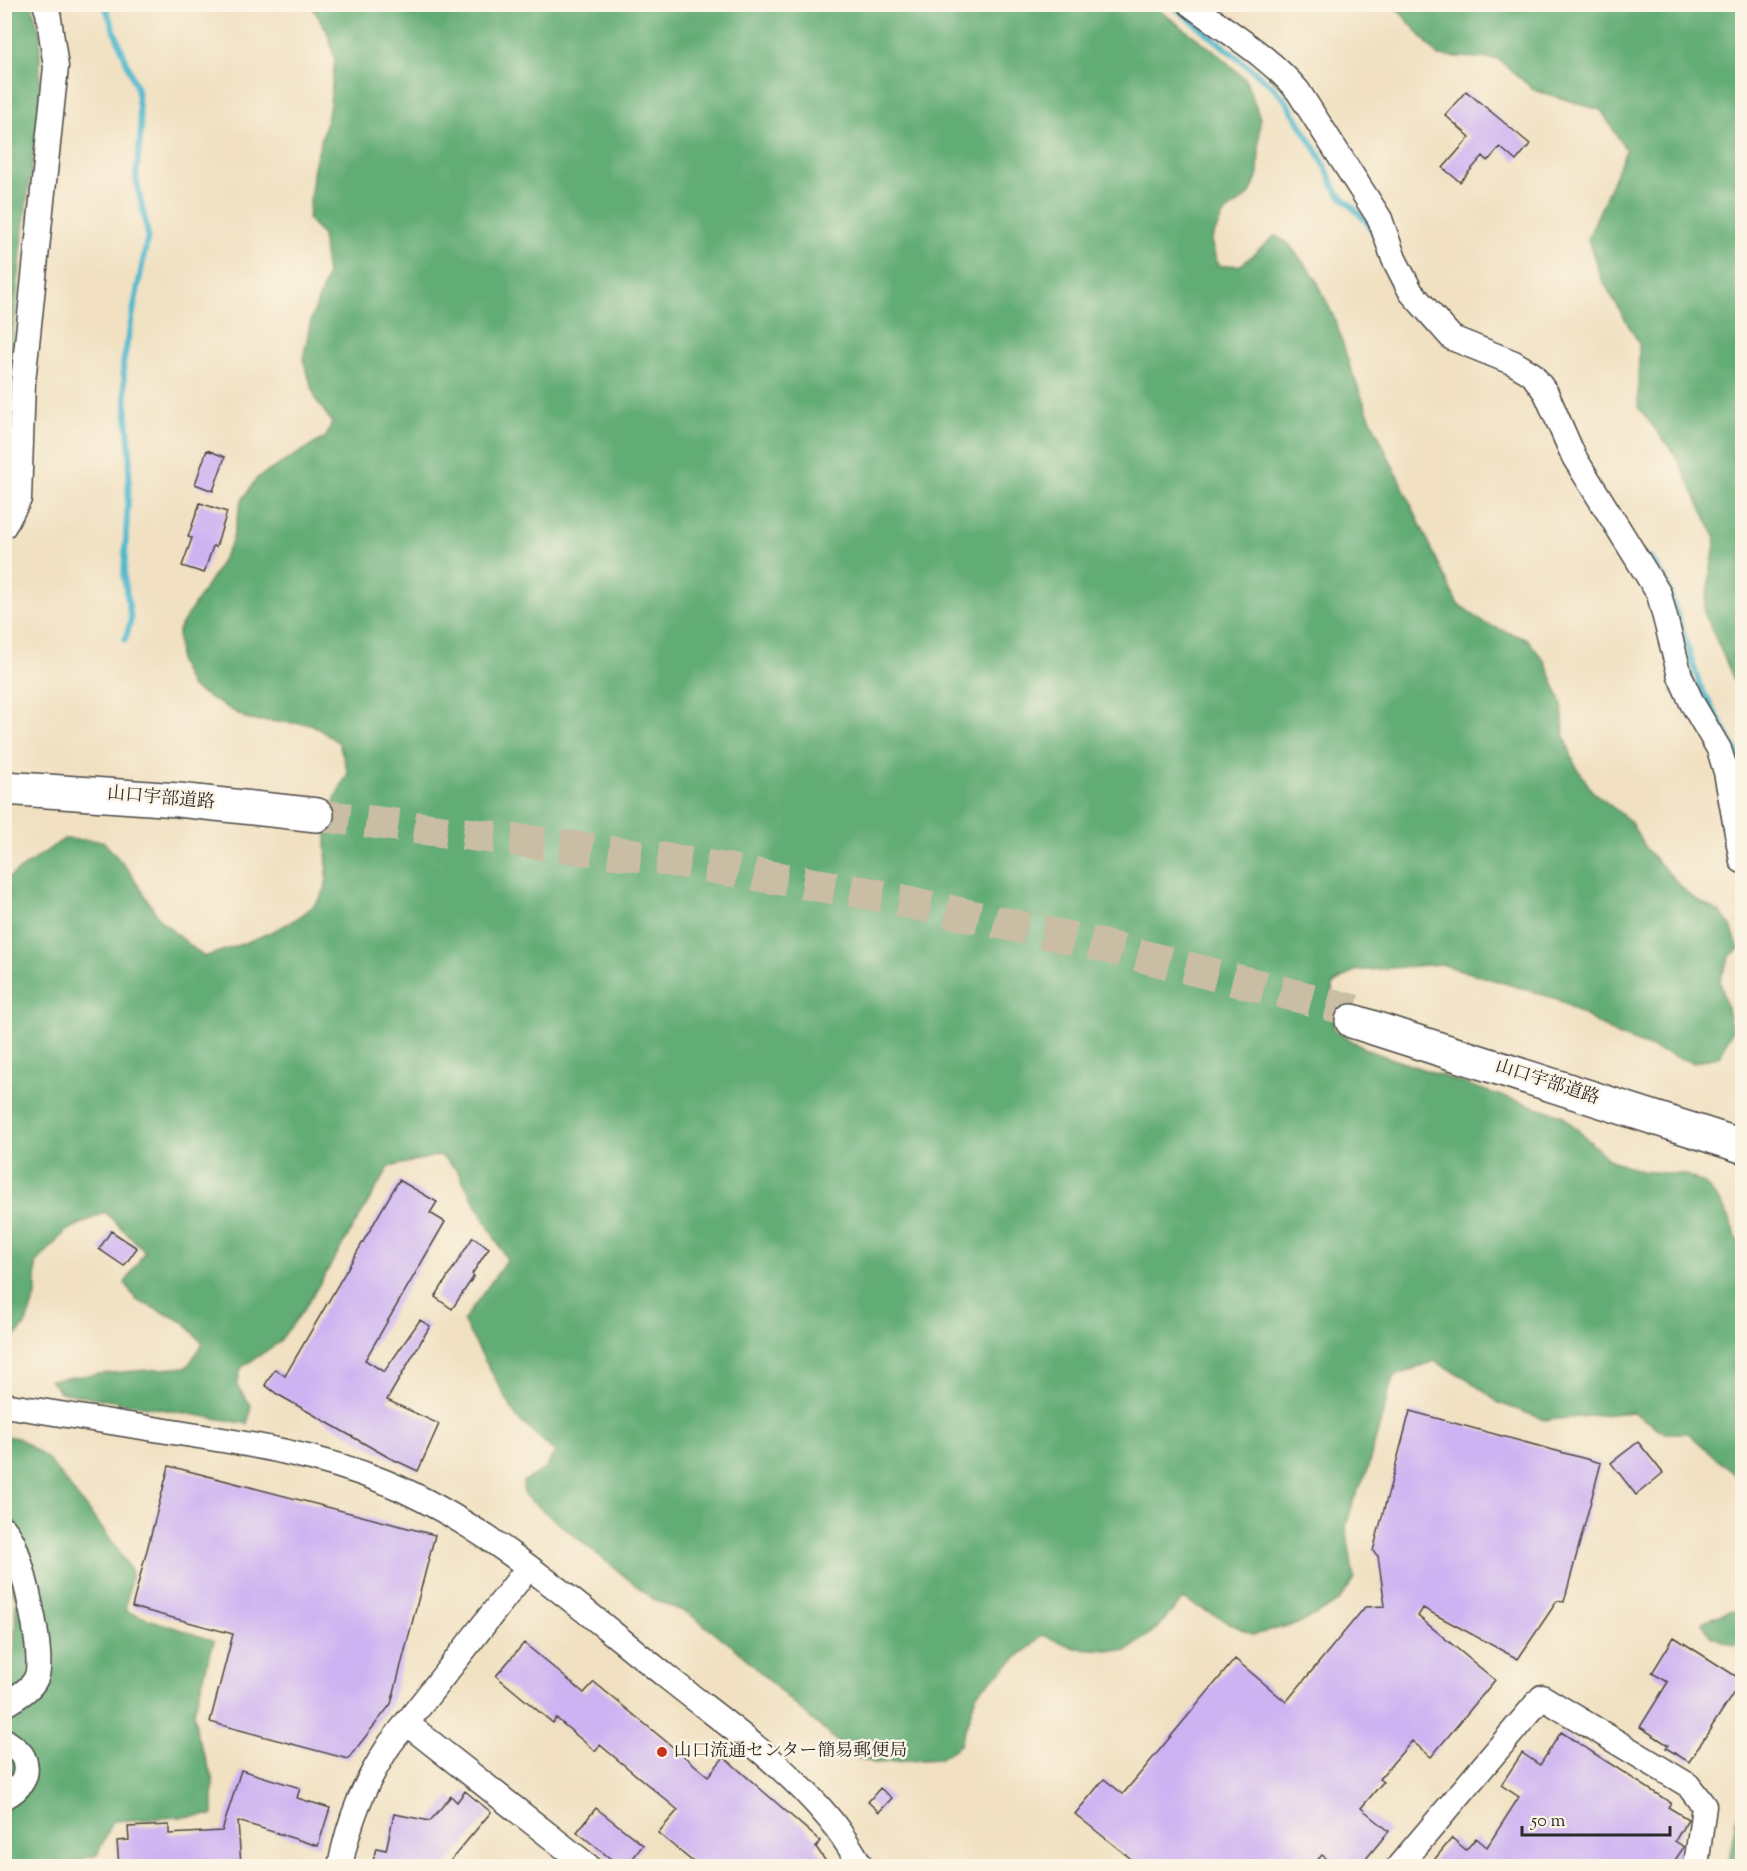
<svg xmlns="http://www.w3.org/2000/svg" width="1747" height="1871" font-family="'Sorts Mill Goudy','Noto Serif JP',serif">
	<rect width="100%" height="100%" fill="#fcf5e5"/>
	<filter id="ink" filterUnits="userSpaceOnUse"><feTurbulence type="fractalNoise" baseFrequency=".0167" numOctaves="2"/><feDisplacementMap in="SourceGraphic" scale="12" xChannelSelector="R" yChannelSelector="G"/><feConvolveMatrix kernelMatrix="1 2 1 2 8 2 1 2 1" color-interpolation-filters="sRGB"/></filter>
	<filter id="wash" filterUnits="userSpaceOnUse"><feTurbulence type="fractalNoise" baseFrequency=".008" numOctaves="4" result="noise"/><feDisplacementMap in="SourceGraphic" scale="24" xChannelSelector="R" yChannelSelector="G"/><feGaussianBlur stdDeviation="1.35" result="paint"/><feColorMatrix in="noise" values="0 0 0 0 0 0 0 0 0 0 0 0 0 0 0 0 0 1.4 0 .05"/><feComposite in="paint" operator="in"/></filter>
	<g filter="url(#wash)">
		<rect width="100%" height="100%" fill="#f1e1c2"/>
		<path fill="#62ac74" stroke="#466c50" stroke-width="1.5" d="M5 5H32L40 34V110L25 215 13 330V454L5 493Z
			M311 5H1152L1217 53 1245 79 1260 118 1258 174 1250 194 1223 215 1211 241 1218 266 1241 265 1275 236 1288 243 1316 279 1336 322 1350 367 1368 413 1457 603 1486 624 1528 640 1545 662 1562 704 1564 734 1574 763 1592 791 1630 821 1646 849 1690 896 1721 913 1731 926 1739 949 1730 956 1720 980 1732 1030 1720 1056 1693 1063 1619 1036 1557 999 1441 964 1354 971 1333 984 1334 1030 1367 1050 1492 1093 1562 1115 1608 1159 1641 1171 1686 1175 1705 1184 1723 1206 1742 1251V1481L1688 1433H1665L1633 1412 1546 1420 1499 1403 1466 1378 1434 1361 1393 1377 1366 1474 1354 1499 1346 1526 1354 1579 1339 1601 1301 1623 1253 1635 1183 1599 1155 1630 1127 1651 1075 1648 1043 1635 977 1693 960 1745 939 1759 874 1763 855 1757 794 1704 736 1649 688 1613 653 1599 524 1495 523 1482 545 1469 555 1452 517 1418 463 1321 507 1260 457 1170 440 1155 389 1167 305 1308 278 1343 241 1368 237 1386 251 1406 248 1424 60 1392 50 1380 97 1374 187 1367 203 1344 184 1322 136 1300 125 1283 145 1251 105 1212 66 1231 36 1263V1296L25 1325 5 1349V880L64 839 103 841 129 871 160 920 204 957C234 947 322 920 326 884 328 870 326 856 326 842 327 814 335 796 348 773L339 743 311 724 249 720 191 687 179 662 178 630 215 573 232 541 241 502 257 478 326 437 332 422 316 400 303 359 311 320 327 276 322 235 308 219 314 167 329 111 335 59 327 31Z
			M1394 5H1742V698L1704 612 1716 538 1676 456 1638 407 1639 343 1600 276 1588 238 1626 150 1601 110 1534 90 1498 59 1438 56Z
			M5 1436 18 1438 47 1458 111 1540 132 1572 125 1611 214 1641 194 1711 197 1736 213 1779V1815L113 1821 97 1855 75 1861 76 1866H5L4 1781 12 1765 5 1752 4 1684 14 1664 16 1599 5 1570V1534L9 1526 5 1514Z
			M1730 1611 1742 1613V1648L1710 1636 1702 1622Z
			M1742 1806V1866H1728L1736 1819Z"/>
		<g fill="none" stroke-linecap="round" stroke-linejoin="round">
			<path stroke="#50b8cd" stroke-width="6" d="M104 4 137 89 141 129 136 178 148 235 123 364 130 454 124 577 131 620 125 640
				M1171 4 1272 86 1286 101 1320 156 1337 192 1366 221 1374 234
				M1388 272C1398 295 1403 309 1425 322
				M1650 557 1666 581 1700 686 1742 761"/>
		</g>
		<g id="blocks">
			<path fill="#ceb3f2" d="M1466 91 1530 144 1516 161 1500 147 1488 161 1483 156 1460 182 1443 168 1470 137 1445 115Z
				M207 450 225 457 213 491 195 484Z
				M200 503 227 512 216 547 213 546 204 573 182 566 192 538 188 537Z
				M399 1180 437 1202 430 1213 445 1222 365 1360 384 1372 420 1320 430 1326 387 1400 439 1424 418 1471 388 1457 277 1394 265 1385 275 1369 285 1376Z
				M111 1231 137 1248 124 1266 99 1249Z
				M473 1237 489 1248 472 1274 474 1276 452 1309 435 1297Z
				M1410 1411 1601 1463 1564 1602 1557 1601 1518 1659 1423 1608 1418 1616 1495 1680 1431 1757 1412 1741 1379 1779 1383 1782 1361 1808 1389 1831 1360 1866H1336L1322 1855 1312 1866H1140L1075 1814 1104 1779 1123 1794 1235 1659 1286 1702 1365 1607 1385 1606 1378 1556 1373 1551Z
				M1638 1442 1663 1473 1636 1495 1611 1463Z
				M169 1466 435 1535 391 1704 348 1759 210 1722 233 1634 132 1607Z
				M1674 1637 1742 1680 1689 1762 1666 1748 1668 1745 1640 1727 1668 1682 1652 1673Z
				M524 1643 584 1693 594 1682 708 1776 724 1757 820 1841 816 1847 829 1866H698L658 1833 678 1810 600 1745 595 1751 556 1718 553 1723 496 1676Z
				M1561 1732 1671 1803 1668 1807 1688 1819 1675 1841 1684 1847 1671 1866H1429L1452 1838 1466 1850 1476 1838 1487 1847 1519 1797 1501 1785 1522 1753 1540 1765Z
				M241 1770 300 1788 297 1798 330 1808 318 1846 238 1821 241 1866H119L117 1841 129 1840 128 1827 169 1825V1834L222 1831Z
				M880 1788 892 1798 879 1812 868 1802Z
				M465 1791 491 1812 446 1866H372L376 1848 386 1850 394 1814 430 1821 451 1796 457 1802Z
				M596 1808 643 1845 627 1866H620L577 1832Z"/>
		</g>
	</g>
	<g filter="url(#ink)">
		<use href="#blocks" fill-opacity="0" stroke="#494642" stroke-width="1.5"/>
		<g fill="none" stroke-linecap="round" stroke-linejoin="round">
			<path stroke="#c9bda4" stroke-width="33" stroke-dasharray="33 16" stroke-linecap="butt" d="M317 815 658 858 871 894 1092 943 1355 1011"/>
			<g stroke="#494642" stroke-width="27">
				<path id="minor" d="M1190 4C1227 32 1268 55 1298 91L1380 219 1394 259 1411 292 1452 338 1514 363 1532 374 1546 393 1574 457 1659 594 1680 676 1692 703 1719 749 1726 772 1742 861
					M4 526 19 499 23 382 56 67 48 12 45 4
					M4 1405C63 1414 121 1424 179 1433 250 1444 319 1455 385 1482 488 1524 581 1609 667 1677 722 1721 782 1762 827 1816 840 1831 851 1849 861 1866
					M4 1529C8 1534 12 1539 14 1545 23 1568 46 1658 36 1678 31 1690 15 1698 4 1705
					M406 1723 588 1866
					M4 1740C10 1744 20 1751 23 1757 31 1775 20 1790 4 1797
					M340 1866C350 1817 363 1786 390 1744L528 1568
					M1399 1866 1542 1697 1688 1785 1704 1806 1696 1866"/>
			</g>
			<g stroke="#494642" stroke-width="36">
				<path id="highway" d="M4 788 178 800 317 815
					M1352 1021 1742 1146"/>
			</g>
			<use href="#minor" stroke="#fff" stroke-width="24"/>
			<use href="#highway" stroke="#fff" stroke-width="33"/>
		</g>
	</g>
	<circle fill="#c8321e" stroke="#fcf5e5" stroke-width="2" cx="662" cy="1752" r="6"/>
	<g text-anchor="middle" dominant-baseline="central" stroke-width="5" stroke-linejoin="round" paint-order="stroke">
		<g font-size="18" fill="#2b2b2b" stroke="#fcf5e5">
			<text transform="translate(161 799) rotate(5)">山口宇部道路</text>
			<text transform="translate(1547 1083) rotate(18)">山口宇部道路</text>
		</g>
		<g font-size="18" fill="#2b2b2b" stroke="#fcf5e5" text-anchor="start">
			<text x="674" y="1752">山口流通センター簡易郵便局</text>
		</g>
	</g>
	<rect width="1747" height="1871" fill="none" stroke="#fcf5e5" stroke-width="24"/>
	<path d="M1522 1826v9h148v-9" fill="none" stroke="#2b2b2b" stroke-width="3"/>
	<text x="1531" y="1826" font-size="18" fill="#2b2b2b" stroke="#fcf5e5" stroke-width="4.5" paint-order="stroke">50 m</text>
</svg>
